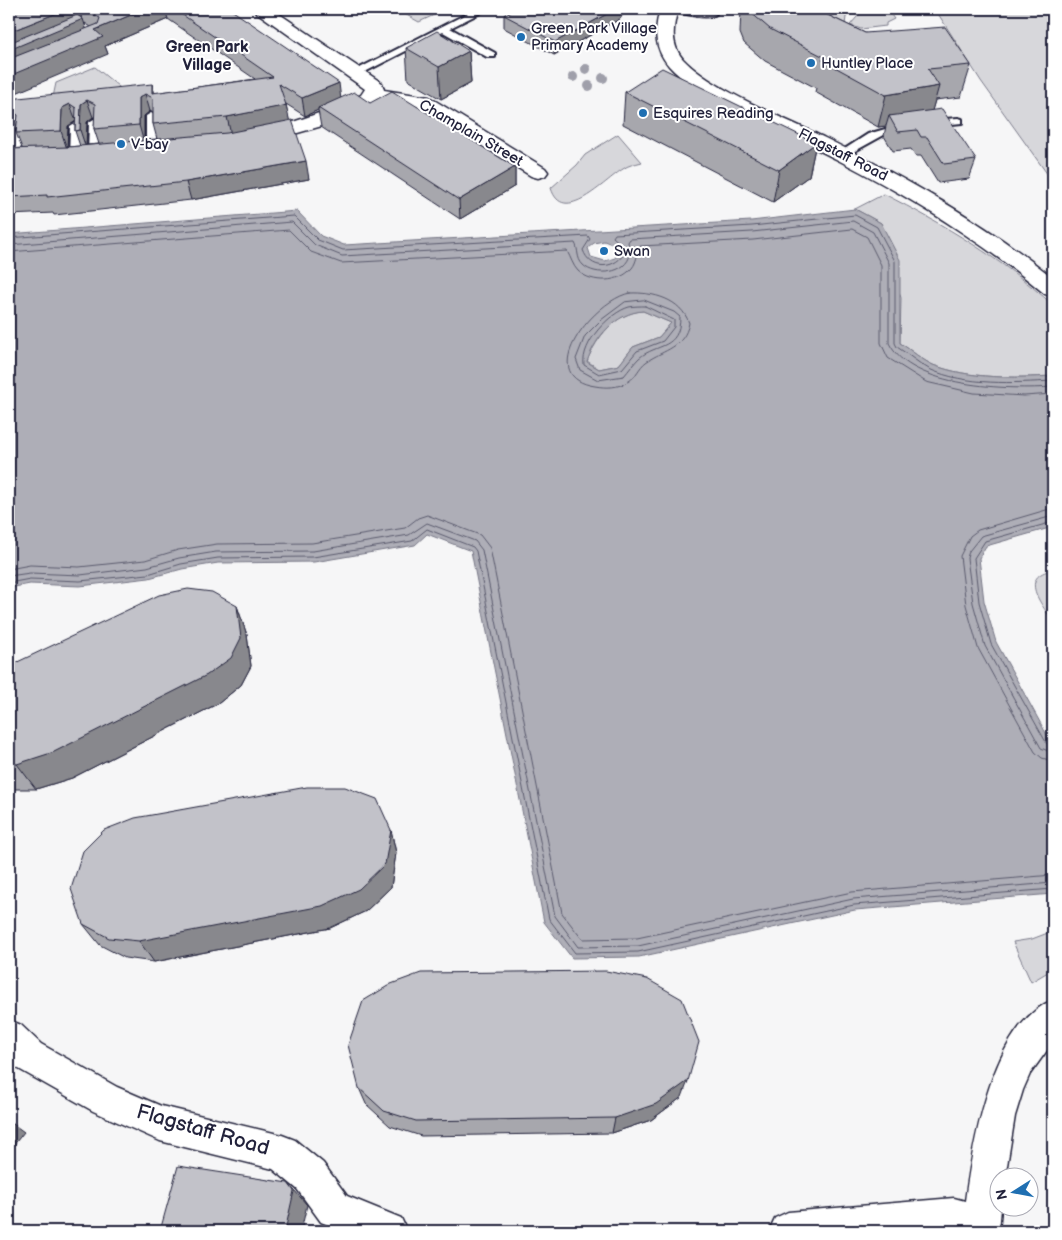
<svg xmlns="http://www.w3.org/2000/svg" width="1062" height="1240" font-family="'Balsamiq Sans',sans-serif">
	<rect width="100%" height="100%" fill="#f6f6f7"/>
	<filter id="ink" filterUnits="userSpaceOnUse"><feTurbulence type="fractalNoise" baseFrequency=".02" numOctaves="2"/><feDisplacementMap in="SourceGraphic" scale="10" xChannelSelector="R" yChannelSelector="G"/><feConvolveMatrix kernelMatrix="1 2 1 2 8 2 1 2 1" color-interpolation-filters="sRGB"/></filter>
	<g filter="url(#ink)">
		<path fill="#d7d7db" stroke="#7c7c8b" d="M396 9H447L419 22Z
			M830 9H854L846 17 845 25 823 18Z
			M864 9H887L894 19 886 23V26L861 29 850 25Z
			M935 9H1053V182L981 81Z
			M95 67 124 91 151 88 154 90 155 100 48 121 56 83Z
			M618 134 642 162C635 164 628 165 623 169 605 180 563 227 551 188L577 165 585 155Z
			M884 194C945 225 1002 259 1053 305V376C1014 378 970 379 933 365 922 360 911 350 900 343L901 298 881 223 855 209Z
			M643 311 671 323 659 337 633 347 619 365 599 369 587 361C597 337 615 313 643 311Z
			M1053 570V621C1041 604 1018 576 1053 570Z
			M1053 931V969L1031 982 1013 942 1032 939Z"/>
		<path fill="#aeaeb7" stroke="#767685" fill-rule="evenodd" d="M855 209 881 223 900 260V343C911 350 922 360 933 365 970 379 1014 378 1053 376V527L986 546 979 558 984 601 996 642 1053 746V894L855 910 639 957 572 958 544 922 471 551 427 534 415 545 314 562 218 563 182 569 149 578 80 586 30 584 9 588V234L297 211 321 236 344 245 751 221ZM604 241 617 246 619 252 615 258 605 261 591 257 588 248 594 243ZM643 311 671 323 659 337 633 347 619 365 599 369 587 362C595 337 616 313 643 311Z"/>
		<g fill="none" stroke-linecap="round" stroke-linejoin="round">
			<path stroke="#5a5a6d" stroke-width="1" d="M9 238 294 216 318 240 343 250 588 236 590 239 583 250C590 270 613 270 624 254L623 246 613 237 615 234 752 226 855 215 877 227 895 261V343L897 347C908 354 918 363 929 369 966 386 1014 383 1053 381
				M9 245 292 222 315 245 342 256 575 243C579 250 576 258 583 265 595 277 627 274 630 254 630 251 629 245 628 242L630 239 752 232 853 221 873 232 889 263V343C911 388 1009 390 1053 387
				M9 252 289 230 311 252 341 263 567 251C571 258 573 266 578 271 592 284 620 283 632 268 637 262 637 253 640 246L753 240 852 229 867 237 881 265V343L888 358 926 382 974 393 1024 396 1053 394
				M630 293C653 292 681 299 689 323 684 348 665 349 646 362 639 367 636 377 629 381 619 388 606 388 595 386 532 377 595 299 630 293Z
				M644 300 674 312 680 317C680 350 657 343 639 358 634 363 629 370 624 376L598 380 580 370 576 359 585 336 601 320 625 302Z
				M645 306 674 320V327L663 341 637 351 622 369 599 374 584 365C581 343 609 313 629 307 634 306 640 306 645 306Z
				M1053 508 978 530 970 536 960 556 966 605 978 648 1035 752 1042 758 1053 761
				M1053 516 981 536 969 551 967 558 973 603 985 646 1041 748 1053 753
				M1053 522 985 541 974 558 979 602 991 644 1047 744 1053 747
				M9 569 30 565 79 567 145 560 178 550 217 544 312 543 405 528 418 518 427 515 480 535 490 548 562 913 582 939 637 938 852 892 1053 875
				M9 576 30 573 80 575 147 567 179 558 216 552 313 551 409 535 427 523 475 541 482 550 555 916 578 947 638 946 853 899 1053 883
				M9 583 30 579 80 581 148 574 181 564 218 558 313 557 412 541 427 529 473 547 476 551 549 919 575 953 638 952 854 905 1053 889"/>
			<g stroke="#22223b" stroke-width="4">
				<path id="service" d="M476 9H488L450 28 495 53V57H487L443 32 359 75 350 73Z
					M674 9H696L716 14C709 20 681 14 674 9Z
					M151 113 156 116V151L151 154 146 151V116Z
					M958 118 962 119V123L931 126 926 123 931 120Z
					M94 119 99 122 98 155 93 158 88 155 89 122Z
					M75 123 80 126 79 157 74 160 69 157 70 126Z
					M906 123 911 126 910 128 884 135 846 156 842 157 837 154 868 134Z
					M18 130 23 133 20 159 15 162 10 159 13 133Z"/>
			</g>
			<g stroke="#22223b" stroke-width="3">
				<path id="minor" d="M252 9H272L382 83 384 90 429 97 545 168 548 172 545 176 538 178 531 176 417 106 378 100 322 126 259 144 252 142 249 138 252 134C290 124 325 112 361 95L365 89Z
					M660 9H678C673 26 670 44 683 59 712 90 785 118 825 138 905 178 983 221 1053 278V296L1045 294C981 241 912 198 838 160 799 140 758 122 719 100 702 90 682 81 669 66 654 48 654 31 660 9Z
					M1053 1000V1042L1030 1074 1023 1090 1015 1116 1005 1178H1000V1208H1001L999 1231H769L775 1218 788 1212 954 1198 965 1201C973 1143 992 1025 1053 1000Z
					M9 1020 21 1025 41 1044 117 1087 161 1106 282 1135 295 1140 323 1163 347 1196 401 1218 407 1231H343L321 1222 297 1189 273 1169 160 1141 93 1111 17 1068 9 1060Z"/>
			</g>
			<use href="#service" fill="#fff" fill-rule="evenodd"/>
			<use href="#minor" fill="#fff" fill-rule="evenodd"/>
		</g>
		<g fill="#9f9faa">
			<circle cx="586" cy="69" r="5"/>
			<circle cx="573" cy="77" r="5"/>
			<circle cx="603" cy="78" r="5"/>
			<circle cx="589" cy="86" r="5"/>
		</g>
		<path fill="#a7a7ad" stroke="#22223b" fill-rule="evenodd" d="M9 9H230L341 98 370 103 515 167V186L460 219 321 127 318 110 305 116 286 104 289 120 309 179 191 200 54 215 53 213 9 215V149L22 148 16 133V129L11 133 9 99 155 93 255 79 168 19 105 46 108 54ZM85 23 91 27 86 29ZM150 111 153 113V124L157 139 144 140V116ZM93 117 95 118 94 129 99 144 86 145 87 122ZM75 122V131L80 146 67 147 68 126Z
			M515 9H626L620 19 554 55 504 28V15Z
			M741 9H815L865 33 971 65 961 97 935 100 932 110 976 160 969 179 938 183 921 156H916L911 149 893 151 884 136 886 126 878 127 815 92 816 88 765 61 744 43 740 33Z
			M406 48 469 51 471 83 441 99 408 80Z
			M625 92 816 143 809 176 773 202 623 124Z
			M237 606 247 635 251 666 241 685 219 703 72 778 36 789H9V666Z
			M391 830 396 853 391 887 366 911 330 928 154 962 125 958 100 945 83 924Z
			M359 1088 682 1097 651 1120 612 1133 421 1136 390 1126 366 1104Z"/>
		<path fill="#88888d" stroke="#22223b" d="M67 9H79L82 19H83L89 37 9 70V32Z
			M145 9H165L168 19 105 46 108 54 9 96V76L95 30Z
			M616 9H626L620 19 554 55 555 42Z
			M469 51 471 83 441 99 439 67Z
			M339 83 341 100 318 108V110L305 116 302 98Z
			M152 84 157 102 152 93Z
			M939 86 930 118 889 116 886 126 878 127 886 95Z
			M145 94 150 111 144 116V143L139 125V98Z
			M87 100 93 117 87 122 86 148 80 130 81 104Z
			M70 104 76 121 68 126 67 149 61 131 62 108Z
			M286 105 290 123 231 135 227 117Z
			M10 110 17 128 11 133 9 145V112Z
			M816 143 809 176 773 202 779 170Z
			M306 161 309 179 191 200 186 182Z
			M515 167V186L460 219 459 200Z
			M237 606 247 635 251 666 241 685 219 703 72 778 36 789 17 764Z
			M391 830 396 853 391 887 366 911 330 928 154 962 139 941Z
			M688 1081 682 1097 651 1120 612 1133 615 1118Z
			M9 1121 24 1132 9 1151Z
			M288 1183 307 1205 301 1231H285Z"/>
		<path fill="#c2c2c9" stroke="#22223b" d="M9 9H67L9 32Z
			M84 9H145L95 30 103 37 9 76V59L98 24 100 18Z
			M174 9H230L339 83 302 98 279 84 286 105 283 106 227 117 153 124V98L145 94 139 98V125L94 129 95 104 87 100 81 104 80 130 75 131 76 108 70 104 62 108 61 131 16 133 18 115 10 110 9 112V99L152 84V93L273 77Z
			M515 9H616L555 42 504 15Z
			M748 9H815L865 33 945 27 971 65 928 69 939 86 886 95 822 60 826 58 770 29 749 11Z
			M77 15 83 19 9 50V43Z
			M437 31 469 51 439 67 406 48Z
			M662 68 816 143 779 170 625 92Z
			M392 91 515 167 459 200 318 108 354 92 370 103Z
			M942 109 976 160 944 164 927 137H921L917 130 898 132 889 116Z
			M292 120 306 161 186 182 47 197V195L9 197V149L68 147 227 133Z
			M188 589 212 592 237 606 241 638 231 658 207 675 54 752 17 764 9 763V666L159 595Z
			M307 787H345L377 799 391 830 385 864 359 889 322 906 139 941 109 938 83 924 71 889 83 851 104 830 135 818Z
			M606 971 647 979 682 999 699 1042 688 1081 656 1104 615 1118 416 1121 384 1111 359 1088 348 1045 363 1001 391 984 421 973Z
			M178 1166 288 1183 294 1191 285 1231H160Z"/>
	</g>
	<g fill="#1f6fb2" stroke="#fff" stroke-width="2">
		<circle cx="521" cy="37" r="5"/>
		<circle cx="811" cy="63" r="5"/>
		<circle cx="643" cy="113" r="5"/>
		<circle cx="121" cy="144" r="5"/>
		<circle cx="604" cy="251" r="5"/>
	</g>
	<g text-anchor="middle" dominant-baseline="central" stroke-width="4" stroke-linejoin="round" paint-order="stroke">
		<g font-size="15" fill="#22223b" stroke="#fff" text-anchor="start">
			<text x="531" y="28">Green Park Village<tspan x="531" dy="17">Primary Academy</tspan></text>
			<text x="821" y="63">Huntley Place</text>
			<text x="653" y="113">Esquires Reading</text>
			<text x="131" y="144">V-bay</text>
			<text x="614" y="251">Swan</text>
		</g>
		<g font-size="15" fill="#22223b" stroke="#fff">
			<text transform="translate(471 133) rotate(30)">Champlain Street</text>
			<text transform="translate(843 155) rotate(27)">Flagstaff Road</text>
		</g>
		<g font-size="16" font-weight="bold" fill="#22223b" stroke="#fff">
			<text x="207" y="47">Green Park<tspan x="207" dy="18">Village</tspan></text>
		</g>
		<g font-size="21" fill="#22223b" stroke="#fff">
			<text transform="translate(203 1130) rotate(16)">Flagstaff Road</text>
		</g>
	</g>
	<rect width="1062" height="1240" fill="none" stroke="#fff" stroke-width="30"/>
	<rect x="15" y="15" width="1032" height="1210" fill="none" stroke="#22223b" stroke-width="2" filter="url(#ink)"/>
	<g transform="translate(1014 1192) rotate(259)"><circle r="24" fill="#ffffff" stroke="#a7a7b1"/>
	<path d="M0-4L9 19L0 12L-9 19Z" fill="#1f6fb2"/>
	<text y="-8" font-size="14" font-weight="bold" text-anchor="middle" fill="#22223b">N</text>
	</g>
</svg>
